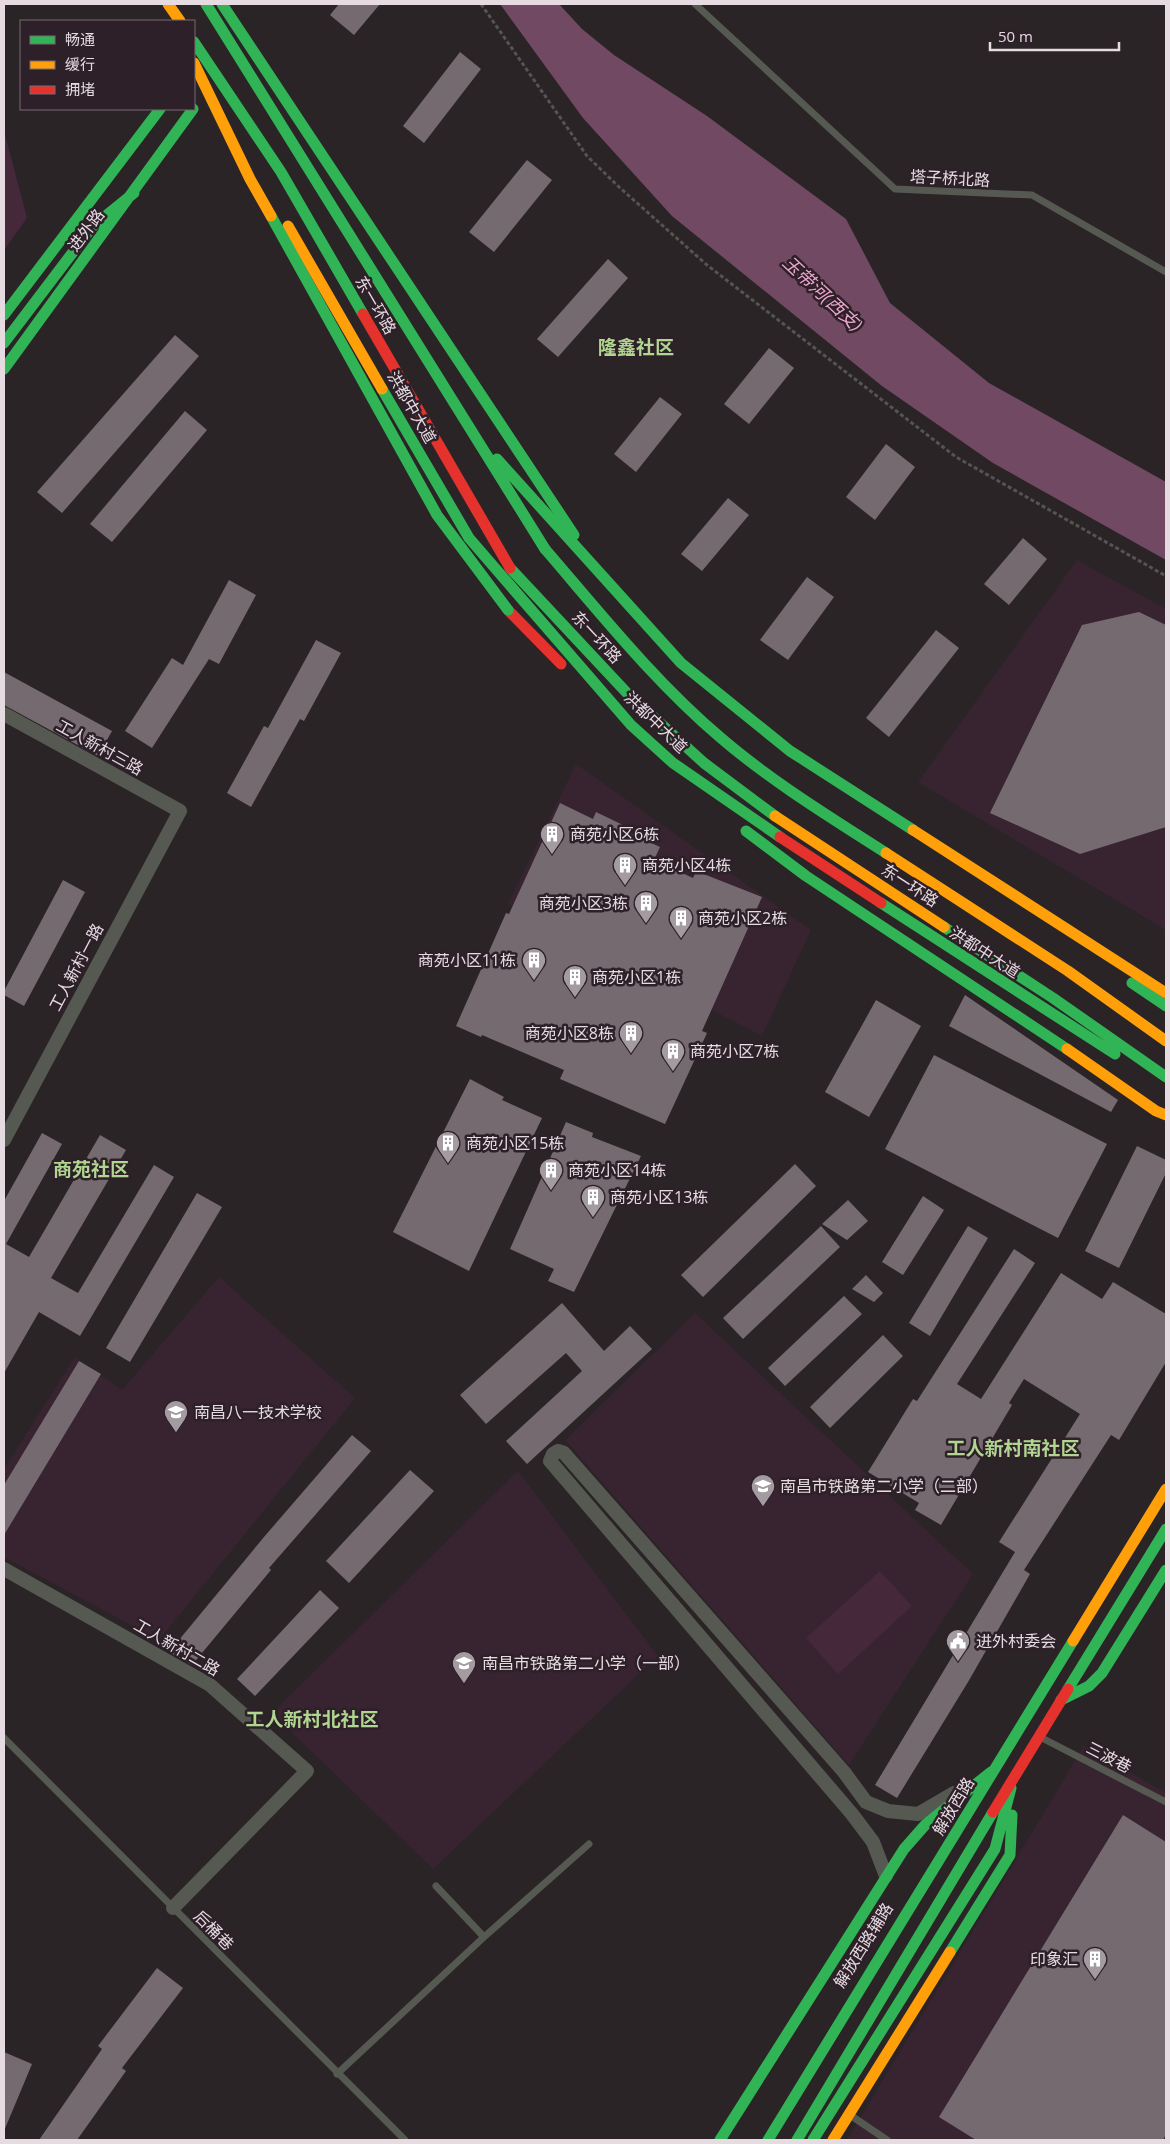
<svg xmlns="http://www.w3.org/2000/svg" width="1170" height="2144" font-family="'Open Sans','Noto Sans SC',sans-serif">
	<rect width="100%" height="100%" fill="#2a2427"/>
	<path fill="#372430" d="M1077 560 1166 609V930L918 782Z
		M576 764 811 930 762 1036 508 904Z
		M219 1277 355 1398 159 1640 4 1557V1469L75 1357 122 1390Z
		M695 1313 973 1574 849 1765 565 1440Z
		M518 1471 658 1656 433 1869 272 1713Z
		M1084 1746 1166 1793V2140H847Z"/>
	<path fill="#46283b" d="M4 131 27 218 4 250Z
		M880 1571 912 1606 838 1674 806 1638Z"/>
	<path fill="#724962" d="M500 4H559L582 29 614 55 707 116 846 219 890 303 989 383 1166 482V560L993 463 882 386 672 216 583 118Z"/>
	<path fill="#766a71" d="M339 4H380L354 35 330 15Z
		M460 52 481 69 424 143 403 126Z
		M527 160 552 180 494 252 469 232Z
		M608 259 628 278 558 357 537 339Z
		M175 335 199 356 62 513 37 492Z
		M769 348 794 368 749 424 724 404Z
		M660 397 682 414 636 472 614 454Z
		M185 411 207 430 112 542 90 524Z
		M886 444 915 467 875 520 846 497Z
		M728 498 749 515 702 571 681 554Z
		M1023 538 1047 559 1009 605 984 584Z
		M807 577 834 597 788 660 760 640Z
		M229 580 256 595 219 664 209 659 152 748 125 731 172 658 183 665Z
		M1139 612 1166 625V827L1080 854 990 813 1082 625Z
		M936 630 959 648 889 737 866 718Z
		M316 640 341 653 304 721 300 719 251 807 227 793 264 726 268 728Z
		M4 672 112 731 98 756 4 705Z
		M560 803 593 819 596 812 623 825 621 829 660 847 654 860 693 878 696 871 762 897 702 1031 707 1033 665 1124 560 1079 564 1070 482 1035 481 1037 456 1026 506 913 509 914Z
		M63 880 85 892 24 1006 4 995V991Z
		M965 995 1118 1100 1111 1112 949 1026Z
		M876 1000 921 1026 869 1117 825 1092Z
		M934 1055 1107 1144 1058 1238 885 1149Z
		M470 1079 504 1097 502 1100 542 1118 469 1271 393 1232Z
		M566 1122 593 1133 592 1137 641 1156 574 1292 548 1281 554 1269 510 1249Z
		M42 1133 62 1144 6 1244 29 1257 100 1135 126 1150 51 1278 78 1293 154 1165 174 1177 80 1336 39 1312 4 1373V1201Z
		M1137 1146 1166 1160V1173L1119 1268 1085 1251Z
		M795 1164 816 1186 703 1297 681 1275Z
		M197 1193 222 1207 130 1362 106 1348Z
		M923 1196 944 1210 903 1275 882 1262Z
		M848 1200 868 1221 847 1240 822 1224Z
		M821 1226 840 1247 743 1339 723 1318Z
		M968 1226 988 1238 930 1336 909 1323Z
		M1014 1249 1035 1263 957 1384 981 1399 1061 1273 1102 1299 1113 1282 1166 1314V1362L1119 1440 1111 1435 1024 1570 1030 1574 968 1682 897 1798 875 1785 1015 1552 999 1542 1080 1414 1024 1379 1009 1403 1012 1405 941 1525 915 1510 919 1503 868 1472 913 1399 917 1401Z
		M866 1275 883 1293 874 1302 852 1289Z
		M844 1296 862 1314 785 1386 768 1368Z
		M562 1303 604 1351 630 1326 652 1349 527 1464 506 1441 582 1371 566 1353 486 1424 460 1395Z
		M883 1335 903 1356 830 1428 810 1407Z
		M79 1361 101 1374 4 1535V1485Z
		M352 1435 371 1451 269 1568 271 1570 192 1665 169 1652 264 1537Z
		M410 1470 434 1491 349 1583 326 1561Z
		M320 1590 339 1608 255 1696 237 1679Z
		M1123 1815 1166 1842V2134L1163 2140H976L939 2117Z
		M157 1968 183 1988 122 2068 126 2071 77 2140H39L102 2049 98 2046Z
		M4 2052 32 2064 4 2131Z"/>
	<g fill="none" stroke-linecap="round" stroke-linejoin="round">
		<path stroke="#545552" stroke-width="3" stroke-dasharray="4 2.5" stroke-linecap="butt" d="M481 4 587 156 619 187 707 265 956 457 1166 576"/>
		<path stroke="#565951" stroke-width="7" d="M695 4 895 189 1032 195 1166 272
			M1040 1737 1166 1802
			M4 1738 405 2140
			M436 1886 484 1937
			M337 2074 484 1937 589 1844
			M850 2115 887 2140"/>
		<path stroke="#565951" stroke-width="14" d="M4 714 180 811 4 1140
			M4 1569 210 1685 307 1771 173 1908
			M886 1876 873 1842 852 1814 550 1461 553 1454 558 1451 564 1453 844 1772 866 1802 888 1811 918 1814 954 1793"/>
		<path stroke="#30b455" stroke-width="11" d="M222 4 574 535
			M4 315 160 109
			M4 343 92 227 134 193
			M4 369 193 109
			M382 389 469 538 631 725 673 763 780 837
			M545 549C601 614 655 682 721 738 771 781 830 817 886 853
			M510 568 626 692 704 763 775 816
			M746 831 806 876 1067 1049
			M881 903 1115 1054
			M944 927 1053 998 1166 1077
			M1132 983 1166 1006
			M1068 1689 1166 1529
			M1061 1700 1089 1686 1102 1673 1166 1570
			M950 1952 1010 1855 1012 1815
			M720 2140 904 1849 926 1824 991 1772
			M768 2140 1073 1641
			M797 2140 993 1812
			M813 2140 995 1849 1011 1788"/>
		<path stroke="#ff9f0a" stroke-width="11" d="M168 4 180 21
			M288 226 382 389
			M775 816 944 927
			M886 853 1068 971 1166 1041
			M1067 1049 1156 1111 1166 1115
			M1073 1641 1166 1489
			M833 2140 950 1952"/>
		<path stroke="#e5322d" stroke-width="11" d="M508 610 561 664
			M780 837 881 903
			M993 1812 1068 1689"/>
		<path stroke="#30b455" stroke-width="11" d="M206 4 545 549
			M194 42 281 172 363 314
			M271 216 437 515 508 610
			M497 459 681 663 790 751 913 830"/>
		<path stroke="#ff9f0a" stroke-width="11" d="M194 63 250 179 271 216
			M913 830 1166 993"/>
		<path stroke="#e5322d" stroke-width="11" d="M363 314 510 568"/>
	</g>
	<defs>
		<g id="building-pin" transform="scale(1.25)"><path d="M0 17L-7.5 6A9.5 9.5 0 1 1 7.5 6Z" fill="#a49ba0" stroke="#2e2028"/><path d="M-4-6H4V6H1V3H-1V6H-4ZM-2.5-4.3h1.7v1.8h-1.7ZM.8-4.3h1.7v1.8H.8ZM-2.5-1h1.7V.8h-1.7ZM.8-1h1.7V.8H.8Z" fill="#fff"/></g>
		<g id="school-pin" transform="scale(1.25)"><path d="M0 17L-7.5 6A9.5 9.5 0 1 1 7.5 6Z" fill="#a49ba0" stroke="#2e2028"/><path d="M0-5L7-2L0 1L-7-2ZM-4 1L0 2.5L4 1V4Q0 6-4 4Z" fill="#fff"/></g>
		<g id="civic-pin" transform="scale(1.25)"><path d="M0 17L-7.5 6A9.5 9.5 0 1 1 7.5 6Z" fill="#a49ba0" stroke="#2e2028"/><path d="M-.6-6.5H3V-4.5H.6V-3L4-1V1h2V6H-6V1h2V-1L-.6-3ZM-1.2 2.5V6h2.4V2.5Z" fill="#fff"/></g>
	</defs>
	<g fill-rule="evenodd">
		<use href="#building-pin" x="552" y="834"/>
		<use href="#building-pin" x="625" y="865"/>
		<use href="#building-pin" x="646" y="903"/>
		<use href="#building-pin" x="681" y="918"/>
		<use href="#building-pin" x="534" y="960"/>
		<use href="#building-pin" x="575" y="977"/>
		<use href="#building-pin" x="631" y="1033"/>
		<use href="#building-pin" x="673" y="1051"/>
		<use href="#building-pin" x="448" y="1143"/>
		<use href="#building-pin" x="551" y="1170"/>
		<use href="#building-pin" x="593" y="1197"/>
		<use href="#school-pin" x="176" y="1412"/>
		<use href="#school-pin" x="763" y="1486"/>
		<use href="#civic-pin" x="958" y="1641"/>
		<use href="#school-pin" x="464" y="1663"/>
		<use href="#building-pin" x="1095" y="1959"/>
	</g>
	<g text-anchor="middle" dominant-baseline="central" stroke-width="5" stroke-linejoin="round" paint-order="stroke">
		<g font-size="16" fill="#e5dbe1" stroke="#2e2028">
			<text transform="translate(950 178) rotate(3)">塔子桥北路</text>
			<text transform="translate(86 230) rotate(-53)">进外路</text>
			<text transform="translate(376 305) rotate(60)">东一环路</text>
			<text transform="translate(412 407) rotate(60)">洪都中大道</text>
			<text transform="translate(597 637) rotate(47)">东一环路</text>
			<text transform="translate(656 722) rotate(44)">洪都中大道</text>
			<text transform="translate(100 747) rotate(29)">工人新村三路</text>
			<text transform="translate(910 885) rotate(33)">东一环路</text>
			<text transform="translate(985 952) rotate(33)">洪都中大道</text>
			<text transform="translate(76 967) rotate(-62)">工人新村一路</text>
			<text transform="translate(177 1647) rotate(30)">工人新村二路</text>
			<text transform="translate(1109 1757) rotate(27)">三波巷</text>
			<text transform="translate(953 1806) rotate(-59)">解放西路</text>
			<text transform="translate(214 1930) rotate(45)">后桶巷</text>
			<text transform="translate(863 1945) rotate(-58)">解放西路辅路</text>
		</g>
		<g font-size="16" fill="#e5dbe1" stroke="#2e2028" text-anchor="start">
			<text x="570" y="834">商苑小区6栋</text>
			<text x="642" y="865">商苑小区4栋</text>
			<text x="628" y="903" text-anchor="end">商苑小区3栋</text>
			<text x="698" y="918">商苑小区2栋</text>
			<text x="516" y="960" text-anchor="end">商苑小区11栋</text>
			<text x="592" y="977">商苑小区1栋</text>
			<text x="614" y="1033" text-anchor="end">商苑小区8栋</text>
			<text x="690" y="1051">商苑小区7栋</text>
			<text x="466" y="1143">商苑小区15栋</text>
			<text x="568" y="1170">商苑小区14栋</text>
			<text x="610" y="1197">商苑小区13栋</text>
			<text x="194" y="1412">南昌八一技术学校</text>
			<text x="780" y="1486">南昌市铁路第二小学（二部）</text>
			<text x="976" y="1641">进外村委会</text>
			<text x="482" y="1663">南昌市铁路第二小学（一部）</text>
			<text x="1078" y="1959" text-anchor="end">印象汇</text>
		</g>
		<g font-size="18" font-style="italic" fill="#eca6d0" stroke="#2e2028">
			<text transform="translate(823 293) rotate(43)">玉带河(西支)</text>
		</g>
		<g font-size="19" font-weight="bold" fill="#b0d691" stroke="#2e2028">
			<text x="636" y="347">隆鑫社区</text>
			<text x="91" y="1169">商苑社区</text>
			<text x="1013" y="1448">工人新村南社区</text>
			<text x="312" y="1719">工人新村北社区</text>
		</g>
	</g>
	<rect width="1170" height="2144" fill="none" stroke="#e5dbe1" stroke-width="10"/>
	<rect x="20" y="20" width="175" height="90" fill="#2e2028" stroke="#776b72"/>
	<rect x="30" y="36" width="25" height="8" fill="#30b455" stroke="#776b72"/>
	<text x="65" y="45" font-size="15" fill="#e5dbe1">畅通</text>
	<rect x="30" y="61" width="25" height="8" fill="#ff9f0a" stroke="#776b72"/>
	<text x="65" y="70" font-size="15" fill="#e5dbe1">缓行</text>
	<rect x="30" y="86" width="25" height="8" fill="#e5322d" stroke="#776b72"/>
	<text x="65" y="95" font-size="15" fill="#e5dbe1">拥堵</text>
	<path d="M990 42v8h129v-8" fill="none" stroke="#e5dbe1" stroke-width="2.5"/>
	<text x="998" y="42" font-size="15" fill="#e5dbe1" stroke="#2e2028" stroke-width="4" paint-order="stroke">50 m</text>
</svg>
